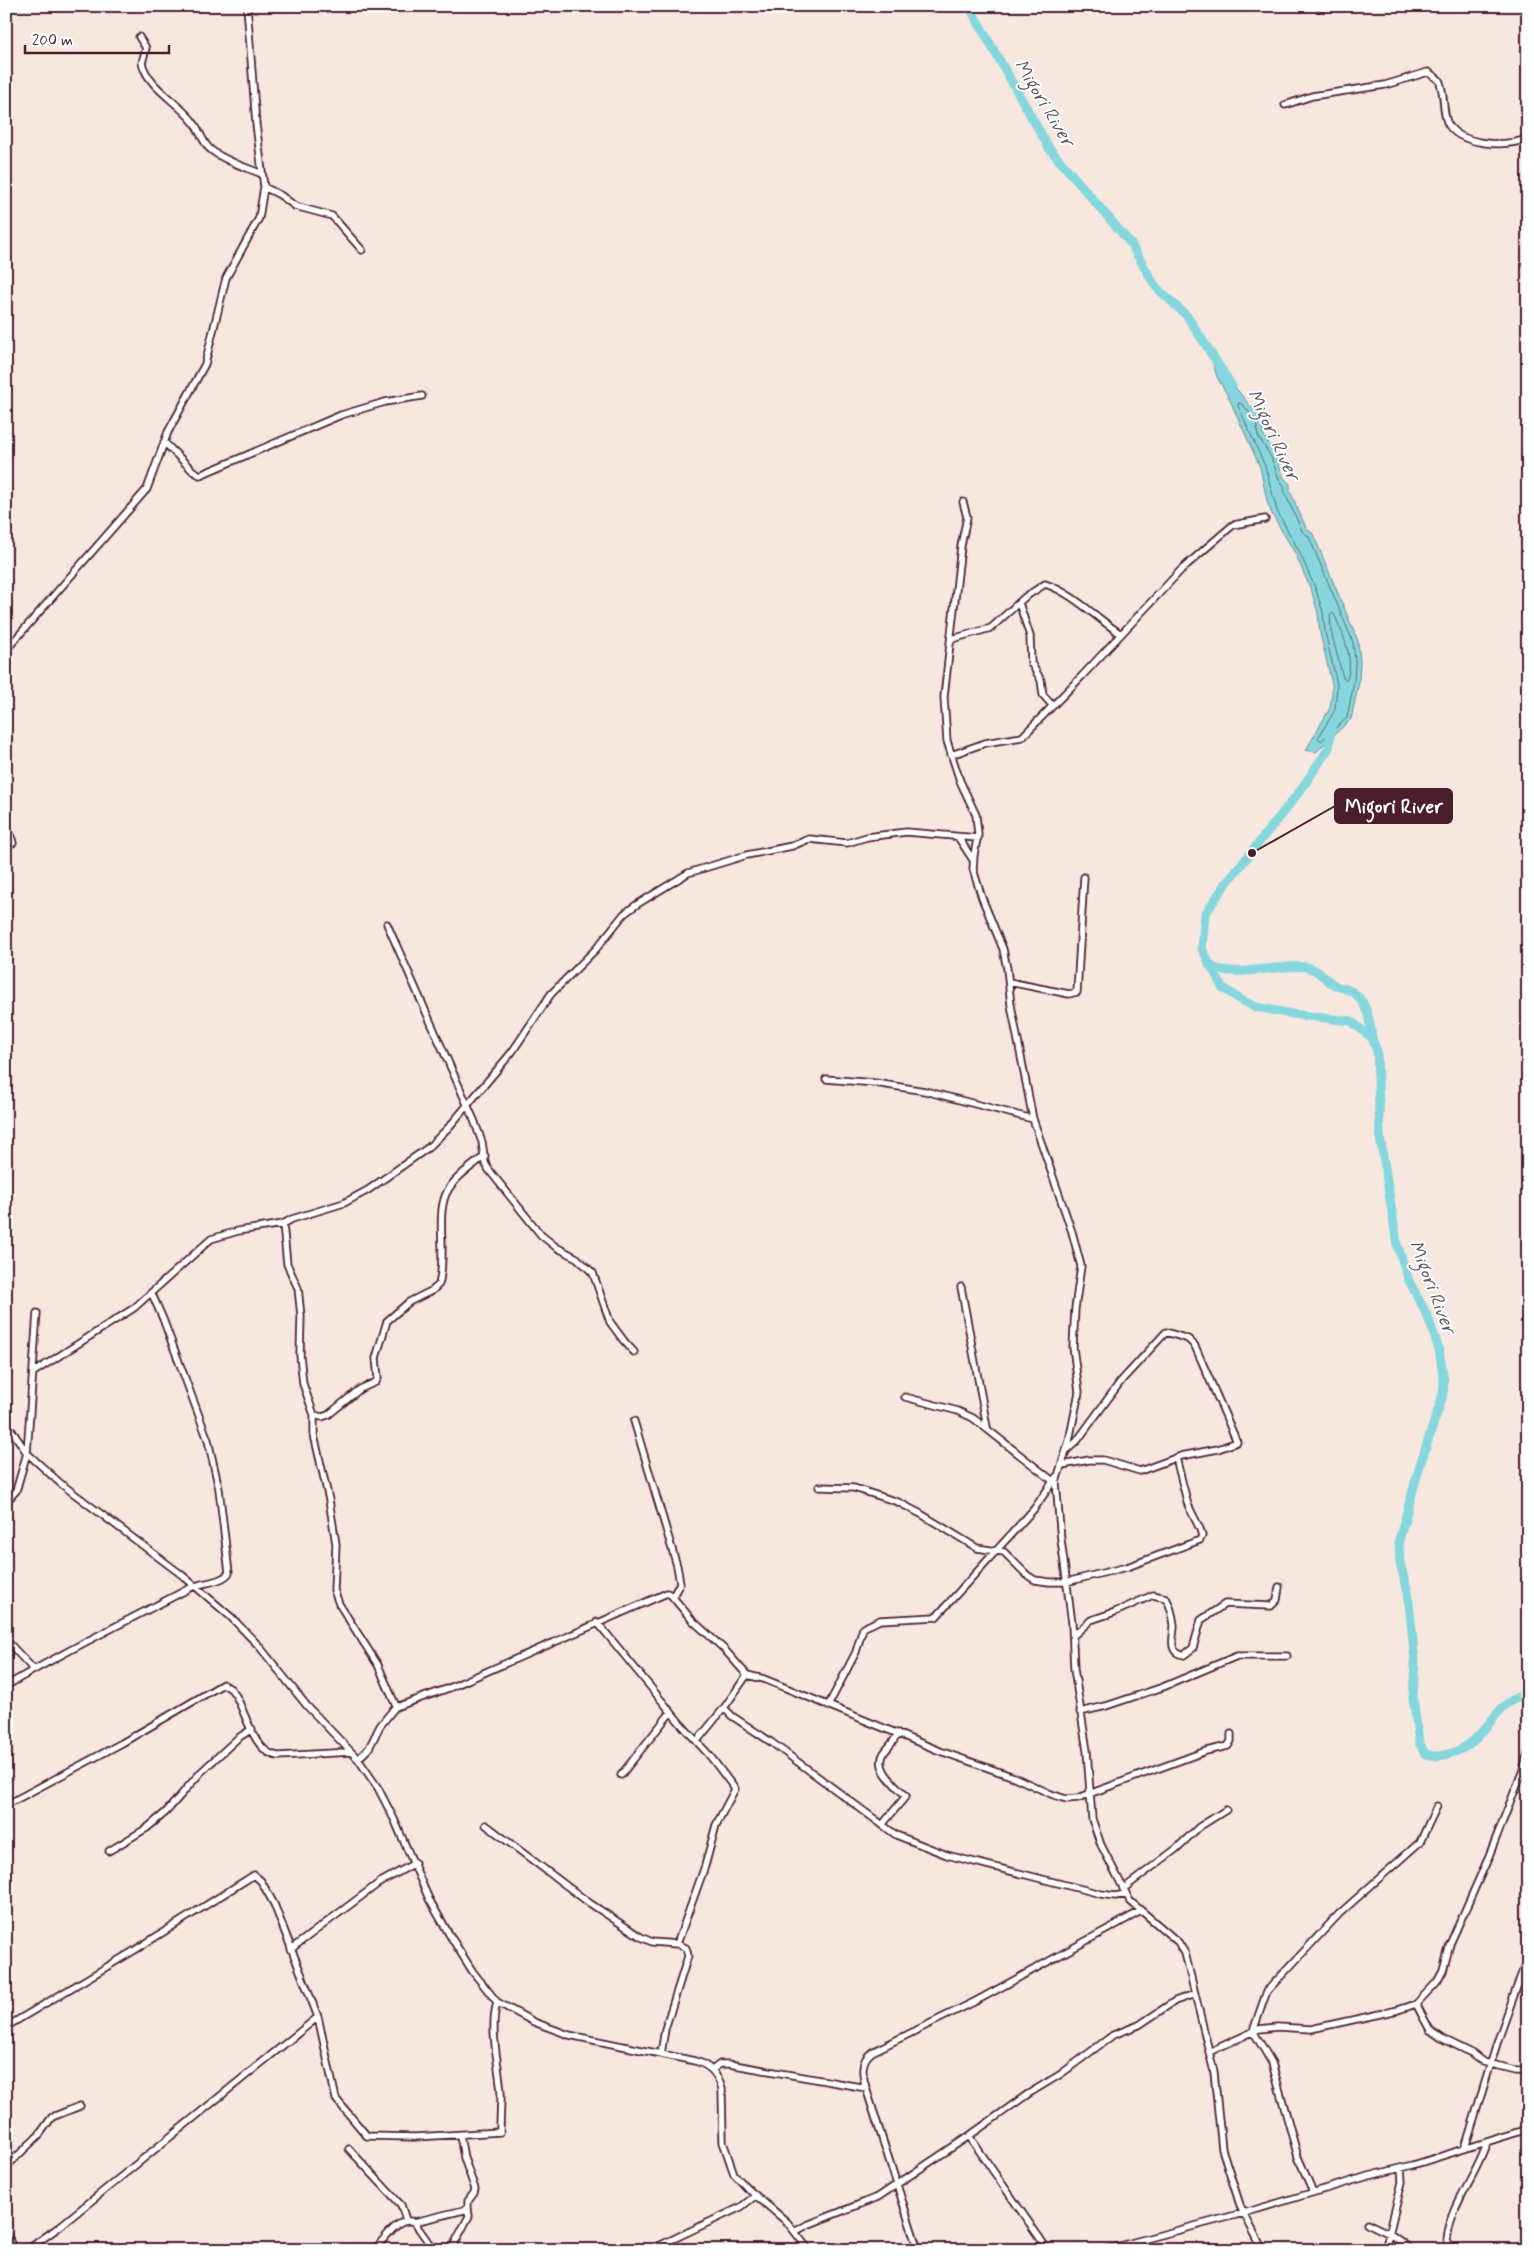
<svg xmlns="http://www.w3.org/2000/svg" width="1534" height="2256" font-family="Mynerve,sans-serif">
	<rect width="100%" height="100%" fill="#f6e7df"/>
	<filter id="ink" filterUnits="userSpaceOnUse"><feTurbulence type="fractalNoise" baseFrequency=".02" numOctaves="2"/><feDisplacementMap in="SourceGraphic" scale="10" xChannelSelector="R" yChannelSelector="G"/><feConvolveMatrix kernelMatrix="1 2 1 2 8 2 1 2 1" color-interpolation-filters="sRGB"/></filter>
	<g filter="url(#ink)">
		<path fill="#86d7dd" stroke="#6e8d96" d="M1211 358 1261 419 1263 434 1275 455 1284 478 1290 484V491L1306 528 1313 534 1358 641 1360 661 1359 682 1351 719 1316 752 1306 750 1330 708 1332 694V684L1320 633 1318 613 1312 592 1295 553 1272 514 1267 501 1260 467 1229 398 1217 377Z"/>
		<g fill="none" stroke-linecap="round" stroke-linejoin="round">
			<path stroke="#626972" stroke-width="1" d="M1239 403 1242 404 1256 421 1258 436 1271 457 1279 479 1284 486 1285 493 1302 531 1309 537 1353 642 1355 661 1354 681 1347 718 1321 741 1318 738 1335 710 1337 684 1325 632 1323 612 1316 590 1299 551 1277 511 1265 466 1238 406Z
				M1332 613 1334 614C1342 631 1356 663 1346 680L1343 678 1331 631 1330 615Z"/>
			<path stroke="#86d7dd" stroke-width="9" d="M969 6 1049 148 1131 244 1156 287 1187 316 1232 386
				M1331 729 1329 748 1300 791 1225 885 1205 914 1202 949 1222 987 1239 999 1256 1007 1292 1014 1351 1021 1372 1038 1377 1051 1380 1136 1397 1244 1409 1281 1428 1317 1439 1350 1444 1381 1443 1395 1420 1465 1399 1540 1400 1563 1408 1592 1415 1661 1413 1698 1419 1742 1425 1754C1436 1757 1441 1756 1452 1753 1489 1741 1492 1701 1528 1694
				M1209 965C1230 980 1281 963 1307 967 1319 969 1326 981 1336 986 1340 988 1346 988 1351 991 1367 1000 1370 1021 1372 1038"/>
			<g stroke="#4a1f2b" stroke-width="9">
				<path id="minor" d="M139 37 146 48 142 63C149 89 179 102 194 123 200 131 203 143 210 149 222 160 248 168 262 174
					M1285 105 1312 96 1385 85 1428 72 1439 80C1445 93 1442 108 1447 122 1458 146 1508 148 1528 138
					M264 187 280 195 295 206 332 216 362 250
					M164 442 193 471 200 475 341 415 385 402 422 396
					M963 502 967 517 961 546 944 697 947 741 960 781 976 815 978 834 974 855 973 869 982 898 1003 949 1007 969 1011 1005 1033 1119 1072 1232 1081 1266 1075 1309 1073 1347 1079 1392 1069 1441 1056 1482 1061 1540 1072 1623 1074 1669 1087 1751 1092 1819 1101 1845 1130 1901 1178 1942 1185 1953 1214 2072 1222 2149 1241 2208 1263 2250
					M1019 603 1030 636 1031 663 1041 680 1043 695 1052 705
					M952 639 991 628 1025 597 1045 584C1073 593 1096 618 1121 634
					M6 650 147 489 168 432 205 364 226 278 259 218 264 187 256 124 247 6
					M951 755 985 743 1022 737 1082 676 1181 570 1205 549 1233 525 1265 519
					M6 833 11 836 13 843
					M958 837 973 860
					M387 924 474 1120 482 1142 485 1163 489 1170 541 1235 556 1247 577 1258 593 1273 610 1322 624 1341 634 1352
					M1009 982 1069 994 1077 992 1084 877
					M826 1079 875 1083 925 1091 1033 1119
					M283 1224 287 1264 298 1288 301 1316 300 1355 303 1384 314 1415V1435L329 1500 336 1544 334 1590 339 1604 378 1665 396 1706 380 1726 369 1748 358 1759
					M961 1287 987 1427
					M34 1372 134 1308 211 1239 238 1231 283 1224 292 1219 344 1203 368 1190 429 1147 449 1127 512 1052 551 994 596 949 624 914 636 905 688 873 747 855 792 846 809 839 847 843 867 837 906 832 978 838
					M905 1397 958 1411 973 1418 1053 1481
					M314 1415 322 1417 328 1415 360 1389 376 1382 378 1378 376 1358 387 1321 409 1302 433 1290 439 1284C442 1273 442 1260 442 1249 440 1194 440 1189 485 1156
					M634 1421 677 1566 680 1583 673 1596
					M6 1422 27 1453 60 1483 182 1575 231 1617 259 1646 307 1706 358 1759 378 1788 394 1819 429 1899 449 1934 473 1972 497 2002 534 2022 569 2035 695 2061C710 2065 718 2074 722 2089L723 2142 734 2174 747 2188 787 2222 809 2250
					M1062 1465 1089 1460H1103L1140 1471 1181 1456 1218 1449 1237 1442 1195 1346 1188 1339 1166 1332 1121 1381 1077 1441 1067 1450
					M819 1487 854 1488 898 1502 921 1514 977 1548 1004 1552 1027 1575 1035 1580 1049 1582H1066L1127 1567 1200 1540 1202 1536 1200 1529 1188 1505 1176 1458
					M6 1502 16 1491 27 1453 37 1313
					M597 1622 680 1723 710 1756 735 1789 716 1825 705 1866 677 1944 686 1948 688 1956 665 2029 661 2054
					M1073 1636 1091 1620 1115 1612 1153 1595 1166 1598C1170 1605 1173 1617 1174 1625 1174 1637 1167 1653 1184 1655L1193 1648 1201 1620 1225 1604 1271 1606 1277 1600 1279 1587
					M6 1640 34 1670
					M6 1686C66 1650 129 1620 190 1588 202 1582 221 1583 229 1573L219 1489 208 1440 163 1319 152 1294
					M828 1706 856 1652 863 1628 880 1620 936 1617 1034 1509 1056 1477
					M396 1707 449 1688 667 1593 671 1595 692 1620 724 1649 747 1675 764 1679 940 1751 1014 1777 1051 1794 1066 1799 1078 1798 1206 1751 1228 1746 1231 1741V1734
					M724 1708 732 1716 771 1742 896 1835 947 1855 1101 1894 1115 1896 1126 1894
					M1080 1712 1106 1706 1163 1687 1237 1656H1287
					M697 1741 724 1708 747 1675
					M621 1775 671 1712
					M6 1805 122 1743 223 1684 231 1689 236 1696C246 1714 255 1754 278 1756L351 1752
					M486 1825 588 1902 641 1937 652 1942 677 1944
					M882 1825 906 1796C896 1785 874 1769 884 1753 889 1746 895 1741 898 1733
					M109 1851 147 1828 166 1812 201 1772 238 1738 252 1729
					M1123 1889 1176 1849 1199 1827 1226 1810
					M291 1949 379 1883 415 1863
					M1416 2004 1437 1982 1443 1971 1450 1944 1487 1861 1523 1770 1528 1753
					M6 2027 135 1950 254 1875 261 1881 274 1904 318 2017 336 2099 367 2136 415 2137 500 2132C500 2119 501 2106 501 2093 499 2063 489 2031 497 2002
					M1209 2052 1259 2029 1277 2027 1311 2029 1398 2010 1416 2004 1430 2030 1443 2039 1470 2052 1483 2062 1516 2070H1528
					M712 2070 720 2064H729L866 2088
					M969 2136 1048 2250
					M1465 2148 1498 2040 1528 1956
					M349 2149 401 2205 406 2220
					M6 2167 39 2135 52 2117 80 2106
					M1313 2192 1298 2157 1272 2063 1253 2031 1267 1991 1339 1914 1420 1842 1437 1806
					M414 2222 468 2209V2201L474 2193 475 2189 464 2158 460 2135
					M1367 2223 1390 2234 1412 2250
					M796 2231 807 2225 878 2197 969 2136 1028 2094 1061 2074 1113 2035 1139 2025 1175 2001 1195 1994
					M6 2234 16 2250
					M27 2250 59 2227 318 2017
					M374 2250C384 2240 398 2216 414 2222L434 2250
					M451 2250 469 2216 468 2209
					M650 2250 741 2207 755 2196
					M918 2250 866 2088C862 2074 860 2061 872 2052L976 2001 1141 1911
					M1104 2250 1251 2211 1365 2177 1413 2165 1528 2129
					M1385 2250 1402 2182 1401 2168
					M1447 2250C1445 2209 1476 2179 1487 2142"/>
			</g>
			<use href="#minor" stroke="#fff" stroke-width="5.5"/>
		</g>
	</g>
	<g text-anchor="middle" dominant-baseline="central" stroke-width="4" stroke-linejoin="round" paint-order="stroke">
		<g font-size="19" font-style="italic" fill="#5c5660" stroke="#fff">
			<text transform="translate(1044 103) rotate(59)">Migori River</text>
			<text transform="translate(1273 435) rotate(65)">Migori River</text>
			<text transform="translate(1432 1287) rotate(69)">Migori River</text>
		</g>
	</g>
	<path fill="none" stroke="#4a1f2b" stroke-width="2" d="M1252 853L1335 806"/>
	<circle fill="#4a1f2b" stroke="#fff" stroke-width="2" cx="1252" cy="853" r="5"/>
	<rect fill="#4a1f2b" stroke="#4a1f2b" stroke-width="2" x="1335" y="789" width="117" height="34" rx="5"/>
	<g font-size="19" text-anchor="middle" font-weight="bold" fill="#fff">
		<text x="1394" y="813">Migori River</text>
	</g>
	<rect width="1534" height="2256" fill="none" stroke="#fff" stroke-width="25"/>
	<rect x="12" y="12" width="1509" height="2231" fill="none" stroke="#4a1f2b" stroke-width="2" filter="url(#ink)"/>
	<path d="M25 45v8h144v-8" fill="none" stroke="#4a1f2b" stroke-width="2.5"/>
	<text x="32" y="45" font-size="15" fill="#4a1f2b" stroke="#ffffff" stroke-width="4" paint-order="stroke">200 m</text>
</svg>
